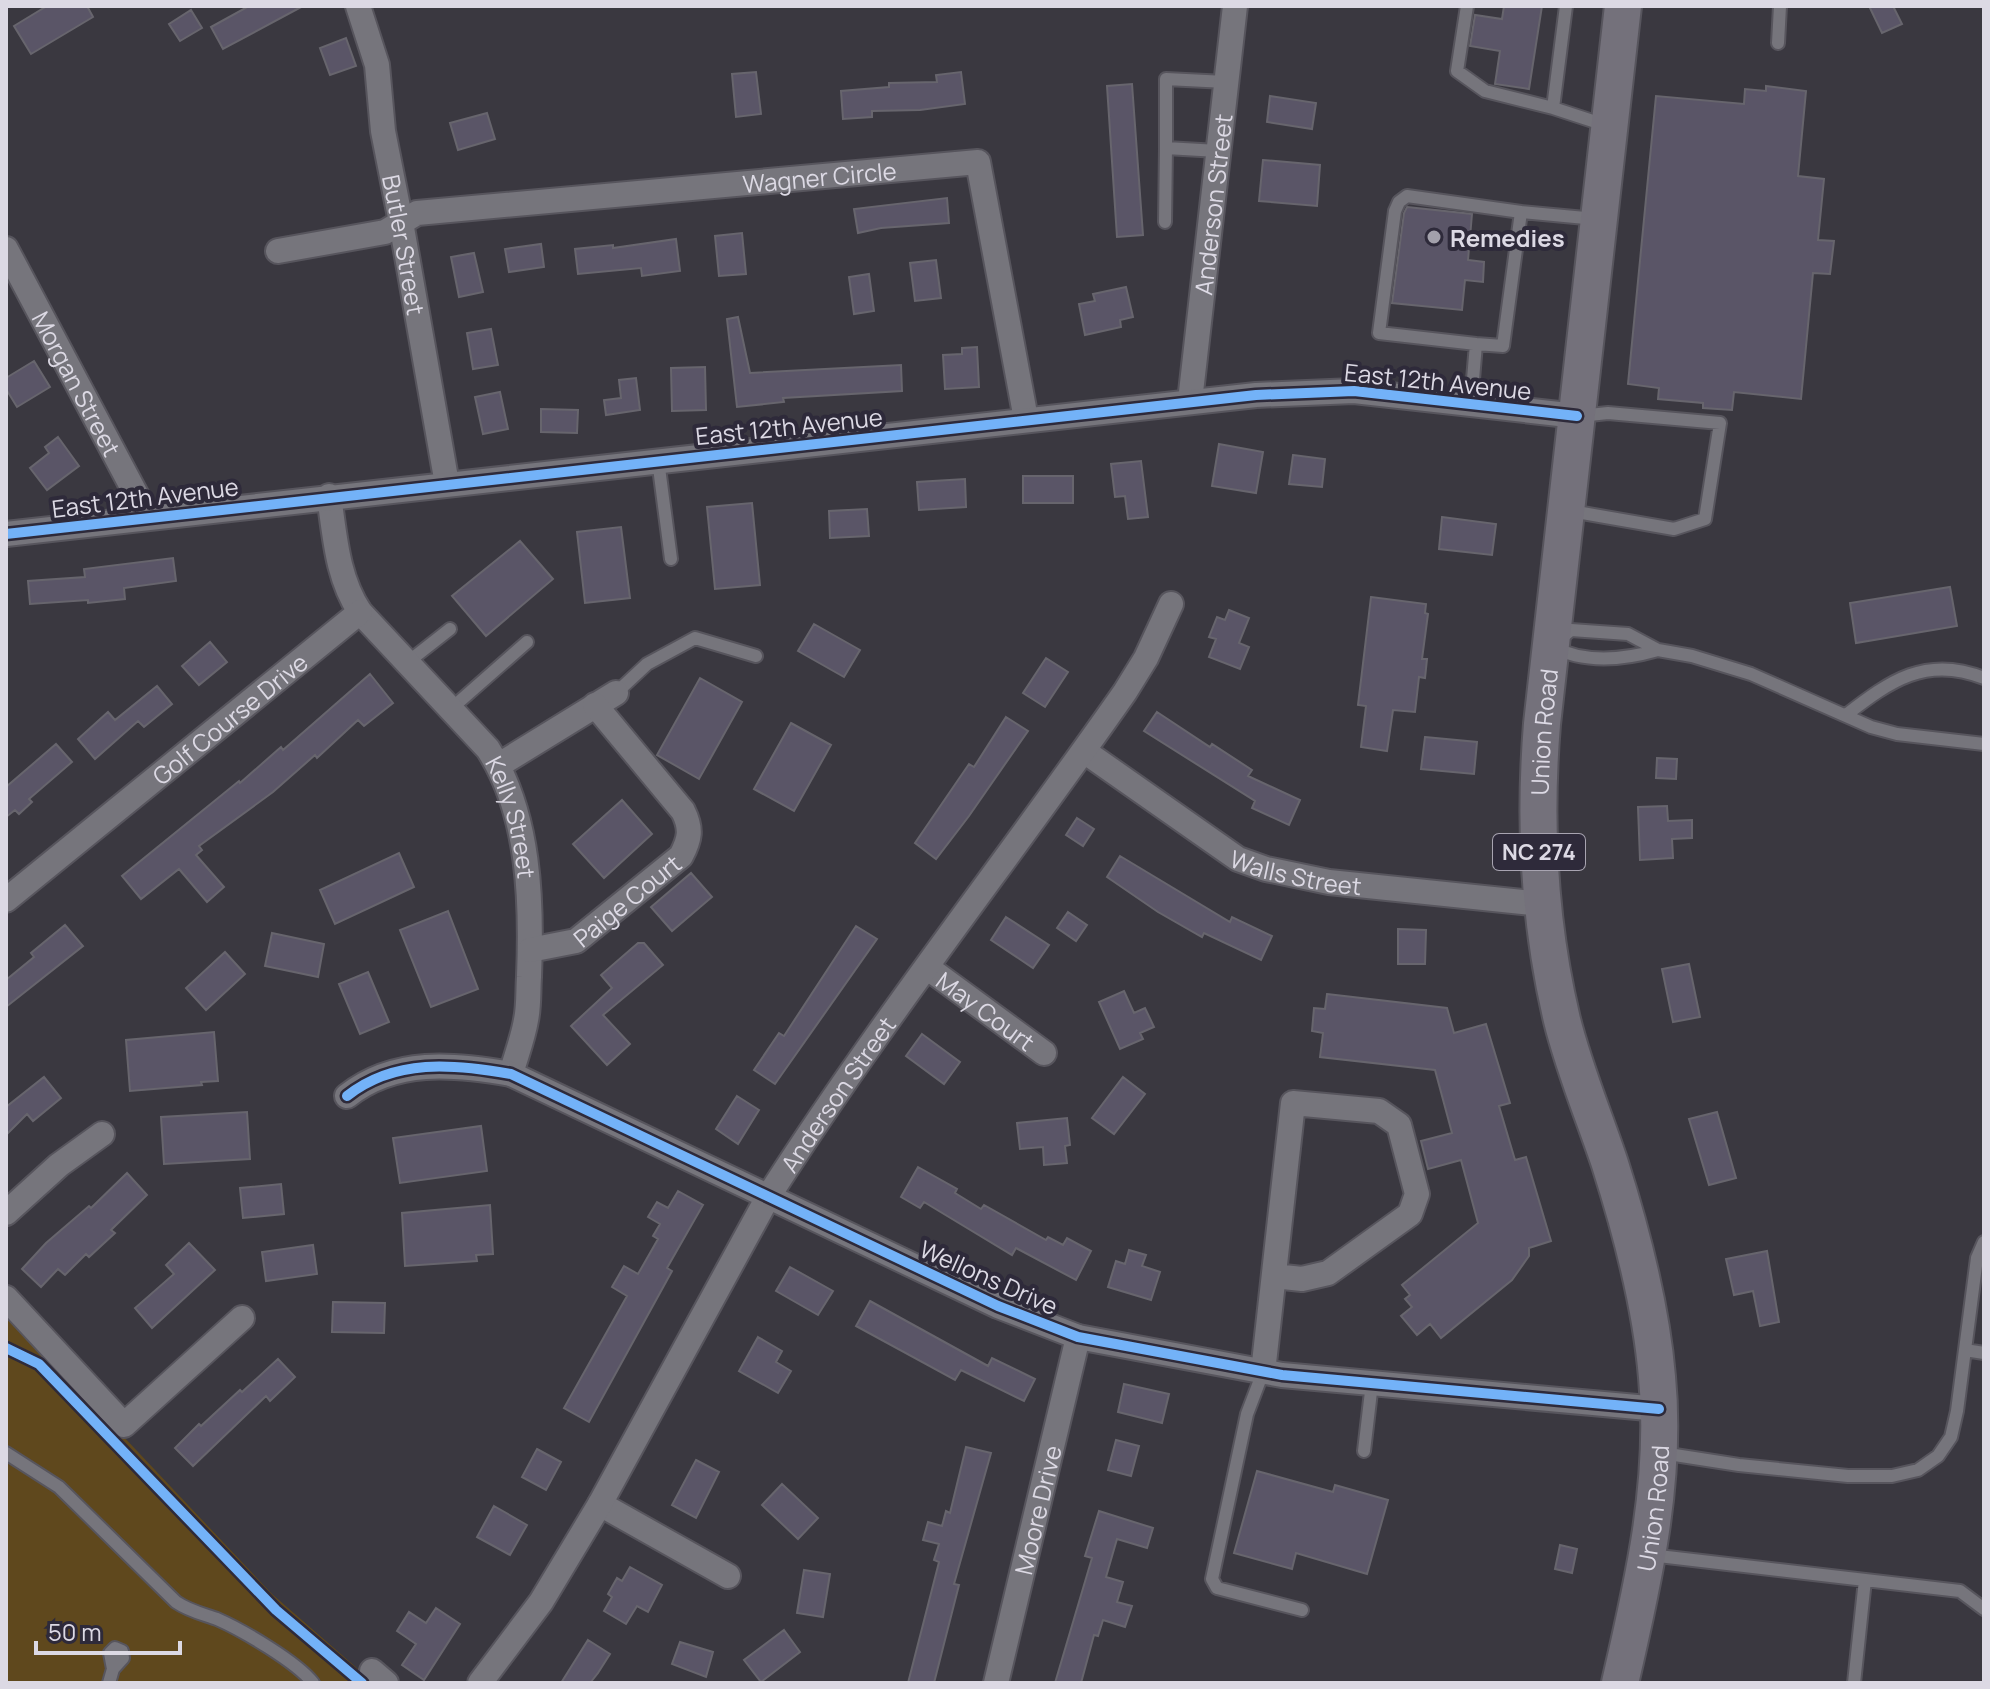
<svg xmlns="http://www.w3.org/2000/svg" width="1990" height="1689" font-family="Manrope,sans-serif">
	<rect width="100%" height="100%" fill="#3a3840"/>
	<path fill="#5f481d" d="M6 1312 272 1594 374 1683H6Z"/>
	<path fill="#5a5567" stroke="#67656d" stroke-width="2" d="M47 6H87L93 17 31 54 14 26Z
		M249 6H303L223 49 211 27Z
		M1504 6H1542L1529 89 1495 84 1500 51 1470 46 1475 15 1502 19Z
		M1869 6H1893L1902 24 1882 33Z
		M191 10 202 28 180 41 169 24Z
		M346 38 356 66 330 75 320 48Z
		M756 72 761 114 736 117 732 74Z
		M961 72 965 104 920 110 872 111V117L843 119 841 91 889 87V83L937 82 936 75Z
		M1132 84 1143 235 1117 237 1107 86Z
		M1766 86 1806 91 1798 176 1824 179 1818 240 1834 241 1830 274 1813 273 1801 399 1734 392 1732 410 1703 408V403L1658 399 1659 388 1628 384 1656 96 1744 104 1745 89 1766 91Z
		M1270 96 1316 103 1312 129 1267 122Z
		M487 113 495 139 458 150 450 123Z
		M1263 160 1320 165 1317 206 1259 201Z
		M947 198 949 223 881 228 858 233 854 209Z
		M1407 207 1472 214 1468 260 1484 262 1483 282 1465 280 1462 310 1392 303 1404 213Z
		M742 233 746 274 719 276 715 236Z
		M676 239 680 271 642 276 641 268 578 274 575 249 613 245V248Z
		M541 244 544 267 509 272 505 249Z
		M474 253 483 292 459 297 451 257Z
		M936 260 941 298 915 301 910 263Z
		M869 274 874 311 854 314 849 277Z
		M1126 287 1133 317 1120 320 1121 327 1085 335 1079 304 1095 301 1093 294Z
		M738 317 750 373 901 365 902 391 783 398 784 402 737 407 727 319Z
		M491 329 498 365 473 369 467 333Z
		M977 347 979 387 945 389 943 355 962 354V348Z
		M34 361 50 387 17 407 6 389V378Z
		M705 367 706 410 672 411 671 368Z
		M636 378 640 410 606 415 604 400 621 398 619 380Z
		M500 392 508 429 483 434 475 397Z
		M541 409 578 410 577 433 541 432Z
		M58 437 79 466 47 490 30 468 49 453 45 447Z
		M1219 444 1263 452 1256 493 1212 486Z
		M1293 455 1325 459 1322 487 1289 484Z
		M1141 461 1148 517 1128 519 1125 496 1115 497 1111 464Z
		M1023 476H1073V503H1023Z
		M965 479 966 507 919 510 917 482Z
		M752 503 760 585 715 589 707 507Z
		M867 509 869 536 830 538 829 511Z
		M1442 517 1496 524 1492 555 1439 549Z
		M621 527 630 598 585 603 577 532Z
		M520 541 553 579 486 636 452 596Z
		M173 558 176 581 124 588 125 599 88 603V600L30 604 28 581 85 577 84 569Z
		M1950 587 1957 626 1856 643 1850 603Z
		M1371 597 1426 604 1425 613 1428 614 1422 659H1427L1425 678 1419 677 1415 712 1393 710 1387 751 1361 747 1366 706 1358 705Z
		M1229 610 1249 618 1239 643 1249 647 1240 669 1209 657 1216 639 1209 637 1217 617 1225 620Z
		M814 624 860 650 844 677 798 651Z
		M210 642 227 662 199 685 182 666Z
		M1046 658 1068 672 1045 707 1023 693Z
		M370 674 393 703 364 726 358 720 317 758 315 755 273 792 199 846 202 850 196 855 224 887 207 902 179 869 141 899 122 876 239 781 240 783 281 747 283 750Z
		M700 678 742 702 699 779 657 755Z
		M157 686 172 704 144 727 138 721 95 759 78 739 108 712 115 720Z
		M1157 712 1210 747 1212 744 1252 770 1248 776 1300 800 1289 825 1252 808 1255 801 1144 731Z
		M1006 717 1028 731 969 816 936 859 915 843 969 764 974 767Z
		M791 723 831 745 794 811 754 789Z
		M1425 737 1477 742 1474 774 1421 769Z
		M56 744 72 762 29 799 32 802 19 814 15 810 6 817V787Z
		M1657 758 1677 759 1676 779 1656 778Z
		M622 800 652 834 604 878 573 844Z
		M1667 806 1668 821 1692 820V838L1672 839 1673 858 1640 860 1638 807Z
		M1077 818 1094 829 1083 846 1066 835Z
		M399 853 414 887 335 924 320 890Z
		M1120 856 1230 922 1232 917 1272 936 1261 960 1204 933 1202 937 1158 912 1107 877Z
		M691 873 712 897 672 931 651 907Z
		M448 911 478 989 431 1007 400 930Z
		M1068 912 1087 925 1076 941 1057 928Z
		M1006 917 1049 945 1033 968 991 940Z
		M65 925 83 946 6 1007V980L34 957 31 953Z
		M856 926 877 939 775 1084 754 1070 779 1033 784 1036Z
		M1398 929 1426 930 1425 964H1398Z
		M272 933 324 944 318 977 265 966Z
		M638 943H644L663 965 603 1015 630 1044 607 1065 571 1026 612 988 601 975Z
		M225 952 245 974 206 1010 186 988Z
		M1689 964 1700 1017 1673 1022 1662 969Z
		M368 972 389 1022 360 1034 339 984Z
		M1124 991 1134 1013 1145 1008 1154 1027 1140 1033 1143 1039 1120 1049 1099 1002Z
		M1327 994 1447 1008 1454 1033 1486 1024 1510 1103 1499 1106 1515 1160 1526 1157 1551 1241 1529 1248V1256L1512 1280 1441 1338 1430 1324 1417 1335 1401 1316 1412 1307 1405 1299 1410 1295 1402 1285 1478 1223 1461 1160 1428 1169 1421 1141 1452 1133 1435 1070 1320 1057 1323 1033 1312 1031 1314 1008 1325 1009Z
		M214 1032 218 1081 201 1082 202 1085 130 1091 126 1040Z
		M922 1034 960 1062 944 1084 906 1056Z
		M44 1077 61 1098 33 1121 27 1114 6 1135V1107Z
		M1123 1077 1145 1094 1114 1134 1092 1118Z
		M737 1096 759 1110 738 1144 716 1129Z
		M247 1112 250 1159 164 1164 161 1117Z
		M1717 1112 1736 1178 1709 1185 1689 1119Z
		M1067 1118 1070 1145 1065 1146 1067 1163 1044 1165 1043 1147 1020 1149 1017 1123Z
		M481 1126 487 1171 400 1183 393 1138Z
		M918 1167 957 1189 955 1193 981 1209 984 1205 1046 1240 1048 1237 1063 1245 1067 1238 1091 1251 1076 1280 1016 1248 1012 1255 924 1202 920 1208 901 1197Z
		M127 1173 147 1195 111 1230 115 1233 89 1257 86 1254 65 1275 58 1269 41 1287 22 1269 46 1243 89 1206 91 1208Z
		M281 1184 284 1214 243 1218 240 1188Z
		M678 1191 703 1205 667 1268 672 1271 589 1422 564 1408 627 1296 612 1287 624 1266 638 1274 658 1239 653 1236 660 1224 648 1217 657 1202 668 1208Z
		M490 1205 493 1254 476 1255 477 1261 405 1266 402 1213Z
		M189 1243 215 1270 152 1328 135 1308 174 1274 166 1265Z
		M313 1245 317 1274 266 1281 262 1252Z
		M1129 1250 1146 1255 1142 1266 1160 1272 1151 1300 1108 1287 1116 1261 1125 1264Z
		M1767 1251 1779 1322 1760 1326 1753 1291 1734 1295 1726 1259Z
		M790 1267 833 1291 818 1315 776 1291Z
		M870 1301 988 1366 992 1358 1035 1379 1024 1401 961 1370 955 1380 856 1326Z
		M333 1302 385 1303 384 1333 332 1332Z
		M758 1337 782 1351 776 1362 791 1371 778 1393 739 1371Z
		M278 1359 295 1377 270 1401 266 1396 193 1466 175 1448 199 1424 201 1426 240 1390 242 1392Z
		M1124 1384 1169 1394 1162 1423 1118 1412Z
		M1116 1440 1139 1446 1131 1476 1108 1470Z
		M966 1447 991 1453 954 1584 959 1585 934 1683H908L939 1562 934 1560 939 1544 923 1540 928 1522 942 1526 946 1511 950 1513Z
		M537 1449 561 1462 546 1490 522 1477Z
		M696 1460 719 1472 696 1518 672 1505Z
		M1257 1471 1333 1492 1335 1485 1388 1500 1367 1574 1296 1553 1292 1569 1234 1553Z
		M782 1484 818 1518 798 1539 762 1505Z
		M494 1506 527 1525 510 1555 477 1537Z
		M1099 1511 1153 1528 1147 1548 1117 1539 1106 1577 1123 1582 1117 1602 1132 1606 1125 1627 1103 1620 1098 1636 1094 1635 1081 1683H1055L1092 1558 1085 1556Z
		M1560 1545 1577 1549 1572 1573 1555 1569Z
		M630 1567 662 1585 648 1612 637 1606 626 1624 604 1611 612 1597 608 1594 617 1578 622 1581Z
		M804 1570 830 1574 823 1617 797 1613Z
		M436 1608 460 1624 424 1680 402 1665 416 1644 397 1631 409 1612 426 1623Z
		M784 1630 800 1652 761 1682 744 1660Z
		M588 1640 610 1654 598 1673 590 1683H561Z
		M680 1642 713 1652 706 1677 672 1664Z"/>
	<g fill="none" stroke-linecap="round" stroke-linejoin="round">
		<g stroke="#57555d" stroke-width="16">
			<path id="lane" d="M1467 6 1457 71 1485 91 1553 108
				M1566 6 1553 108 1608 126
				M1778 43 1780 6
				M1218 151 1166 148V79L1226 82
				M1165 222 1166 148
				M1476 344 1379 333 1395 211 1399 202 1407 196 1521 212
				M1471 403 1476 344 1503 346 1521 212 1596 219
				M658 460 671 559
				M1571 511 1674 529 1705 519 1720 423 1608 413 1580 416
				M1658 650C1623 660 1584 664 1551 646L1571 630 1628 634 1658 650 1692 656 1751 674 1871 727 1897 734 1984 744
				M408 662 450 629
				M616 693 647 664 695 638 756 656
				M452 708 527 642
				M1846 715C1890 681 1926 655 1984 678
				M1965 1350 1984 1353
				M1263 1372 1247 1414 1212 1579 1217 1588 1302 1610
				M1364 1451 1372 1383
				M6 1453 59 1487 176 1602C189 1611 203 1614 217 1619 242 1630 297 1662 313 1683
				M1662 1453 1739 1465 1848 1476H1892L1918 1470 1938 1456 1951 1437 1957 1411 1977 1258 1984 1242
				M1650 1555 1960 1591 1984 1609
				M109 1683 113 1669 123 1658 122 1651 115 1648 110 1653 113 1669
				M1854 1683 1865 1580"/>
		</g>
		<g stroke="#57555d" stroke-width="28">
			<g id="street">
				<path id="s1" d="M358 6 377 65 383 131 401 222 447 484"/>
				<path id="s2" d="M6 249 148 517"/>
				<path id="s3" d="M278 251 385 232 417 213 978 162 1026 419"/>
				<path id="s4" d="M1190 401 1235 6"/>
				<path id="s5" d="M329 496C335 537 337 577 360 612L488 749C530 814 532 902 529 977 528 991 529 1006 526 1020 523 1038 516 1056 511 1074"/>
				<path d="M6 534 1256 395 1354 391 1577 416"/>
				<path id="s6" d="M1084 751 1238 859 1266 869 1329 882 1542 904"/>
				<path d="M499 765 616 693"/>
				<path id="s7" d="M6 900 360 612"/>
				<path id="s8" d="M530 950 576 941 681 856C690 839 692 829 683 811L595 705"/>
				<path id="s9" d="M928 968 1044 1053"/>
				<path d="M347 1096C395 1058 454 1064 511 1074L998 1306 1078 1337 1282 1375 1659 1409"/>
				<path d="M6 1213 59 1165 102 1134"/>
				<path d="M6 1298 124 1425 242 1318"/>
				<path d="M1263 1372 1293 1103 1379 1111 1399 1125 1417 1194 1410 1214 1328 1273 1302 1279 1274 1276"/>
				<path d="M600 1504 728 1576"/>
				<path d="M372 1671 386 1683"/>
				<path id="s10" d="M480 1683 541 1602 600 1504 768 1197C879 1023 1007 861 1125 692L1146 658 1171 604"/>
				<path id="s11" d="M996 1683 1078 1337"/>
			</g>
		</g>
		<g stroke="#57555d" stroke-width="40">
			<g id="primary">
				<path id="s12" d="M1620 1683C1643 1584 1667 1479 1657 1377 1651 1305 1632 1233 1610 1164 1594 1116 1574 1069 1562 1020 1539 923 1534 823 1542 724L1623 6"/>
			</g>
		</g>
		<use href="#lane" stroke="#76757c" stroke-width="12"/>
		<use href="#street" stroke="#76757c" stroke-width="24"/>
		<use href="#primary" stroke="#74717b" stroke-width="36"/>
		<g stroke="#2e2a3a" stroke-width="15">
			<path id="cycleway" d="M6 534 1256 395 1354 391 1577 416
				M347 1096C395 1058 454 1064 511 1074L998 1306 1078 1337 1282 1375 1659 1409
				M6 1348 39 1364 276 1610 362 1683"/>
		</g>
		<use href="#cycleway" stroke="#73b2f8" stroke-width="10"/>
	</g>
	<circle fill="#a3a1ab" stroke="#2e2a3a" stroke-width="3" cx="1434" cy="237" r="8"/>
	<g text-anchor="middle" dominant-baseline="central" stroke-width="8" stroke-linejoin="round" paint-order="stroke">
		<rect fill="#2e2a3a" stroke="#a8a4b1" stroke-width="2" x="1493" y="834" width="92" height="36" rx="6"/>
		<g font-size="22" font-weight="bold" fill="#dcd9e4">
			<text x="1539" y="852">NC 274</text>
		</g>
		<g font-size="24" fill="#dcd9e4" stroke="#2e2a3a">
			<text stroke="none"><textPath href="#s3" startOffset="550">Wagner Circle</textPath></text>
			<text stroke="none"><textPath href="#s4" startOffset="198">Anderson Street</textPath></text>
			<text stroke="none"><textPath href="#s1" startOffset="244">Butler Street</textPath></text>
			<text transform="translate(1438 381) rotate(6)">East 12th Avenue</text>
			<text stroke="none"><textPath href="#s2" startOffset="152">Morgan Street</textPath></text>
			<text transform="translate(789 426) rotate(-6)">East 12th Avenue</text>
			<text transform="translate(145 497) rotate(-7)">East 12th Avenue</text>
			<text stroke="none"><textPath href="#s7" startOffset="288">Golf Course Drive</textPath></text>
			<text stroke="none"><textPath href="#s12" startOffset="970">Union Road</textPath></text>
			<text stroke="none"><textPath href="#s5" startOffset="382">Kelly Street</textPath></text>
			<text stroke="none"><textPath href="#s6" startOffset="248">Walls Street</textPath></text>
			<text stroke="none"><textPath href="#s8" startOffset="112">Paige Court</textPath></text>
			<text stroke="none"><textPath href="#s9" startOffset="72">May Court</textPath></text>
			<text stroke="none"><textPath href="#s10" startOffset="690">Anderson Street</textPath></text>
			<text transform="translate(989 1277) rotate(24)">Wellons Drive</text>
			<text stroke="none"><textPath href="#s12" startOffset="178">Union Road</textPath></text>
			<text stroke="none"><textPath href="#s11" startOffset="178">Moore Drive</textPath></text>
		</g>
		<g font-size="24" font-weight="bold" fill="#dcd9e4" stroke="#2e2a3a" text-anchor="start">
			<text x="1450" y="237">Remedies</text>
		</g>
	</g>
	<rect width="1990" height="1689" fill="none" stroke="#dcd9e4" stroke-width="16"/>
	<path d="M36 1641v12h144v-12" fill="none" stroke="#dcd9e4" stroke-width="4"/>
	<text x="48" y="1641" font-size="24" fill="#dcd9e4" stroke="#2e2a3a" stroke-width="6" paint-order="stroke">50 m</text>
</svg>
